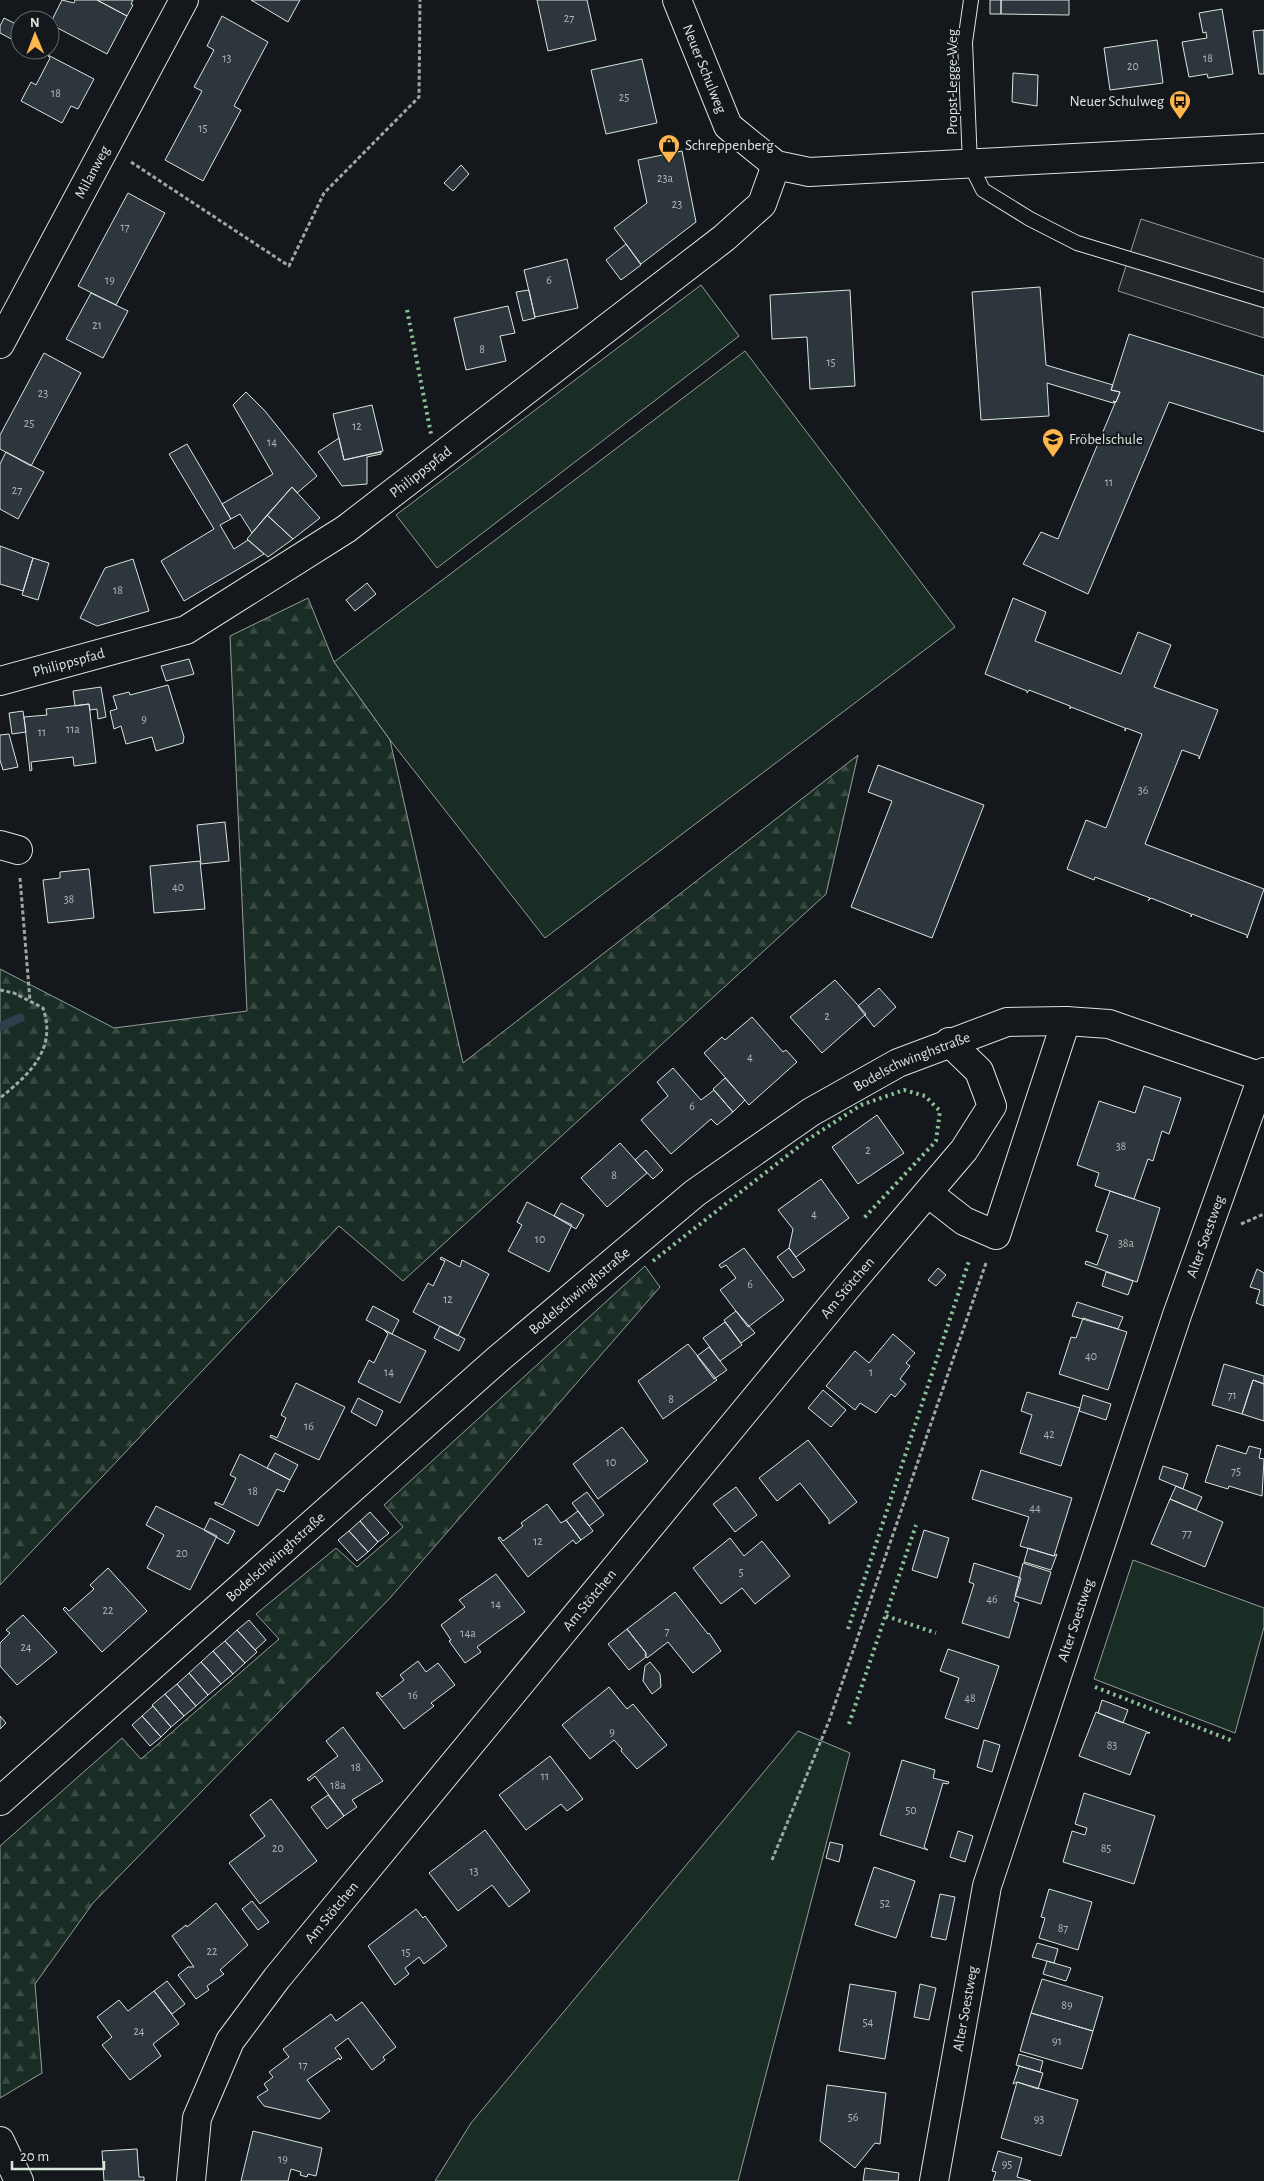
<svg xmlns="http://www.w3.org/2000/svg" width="1264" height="2181" font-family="'Alegreya Sans',sans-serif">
	<defs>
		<pattern id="forest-firs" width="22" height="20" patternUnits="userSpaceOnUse" patternTransform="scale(1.25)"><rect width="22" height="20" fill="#1a2d24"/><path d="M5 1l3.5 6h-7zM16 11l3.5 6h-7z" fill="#3b4b43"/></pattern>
	</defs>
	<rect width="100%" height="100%" fill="#14181c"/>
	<path fill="#1a2d24" stroke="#939e99" d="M701 285 739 336 437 568 396 515Z
		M745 351 955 627 545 938 390 740 334 662Z
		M1133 1560 1264 1608V1627L1235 1733 1094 1679Z
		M798 1731 850 1753 738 2181H435L471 2123Z"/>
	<path fill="url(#forest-firs)" stroke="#939e99" d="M308 598 334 662 390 740 463 1063 858 755 826 894 403 1281 339 1226 0 1585V969L114 1028 247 1011 230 636Z
		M645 1266 660 1287 390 1598 93 1903 35 1984 42 2073 0 2098V1846L122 1738 141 1759 279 1639 256 1614 336 1548 357 1567 403 1527 384 1505Z"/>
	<path fill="#24282b" stroke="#939e99" d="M1141 219 1264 259V338L1118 291Z"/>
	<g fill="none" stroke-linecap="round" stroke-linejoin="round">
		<path stroke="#2f3f4d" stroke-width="9" d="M0 1027 20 1018"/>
	</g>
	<path fill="#2c363c" stroke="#d8e6dc" d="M62 0 74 3 75 0H97L127 16 107 54 50 24Z
		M97 0H133L131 4 133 5 127 16Z
		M251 0H300L288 22Z
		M537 0H587L596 40 548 51Z
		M990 0H1001V14H990Z
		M1001 0H1069V15L1001 14Z
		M1222 9 1233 74 1208 78 1207 74 1189 77 1182 42 1207 38 1206 32 1203 33 1199 13Z
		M222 16 268 42 234 106 241 110 203 181 165 160 202 91 194 87 214 50 207 46Z
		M4 18 20 26 19 43 0 33V26Z
		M1264 30V74H1259L1253 31Z
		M1157 40 1163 83 1110 90 1104 48Z
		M46 54 94 79 78 109 71 106 62 123 21 101 31 82 36 85 50 58Z
		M642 59 657 123 606 134 591 70Z
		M1013 73 1038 75 1037 106 1012 102Z
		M682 151 696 222 641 264 614 228 647 203 638 160Z
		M461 165 469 174 453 191 444 183Z
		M128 193 165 213 116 305 78 286Z
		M626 244 641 265 621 280 606 260Z
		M567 259 578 308 535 317 524 270Z
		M1040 287 1046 365 1113 385 1111 390 1120 392 1116 402 1113 403 1047 383 1049 416 981 420 972 292Z
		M529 290 535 318 523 321 516 292Z
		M850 290 855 386 810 389 807 337 772 339 770 295Z
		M91 293 128 311 103 358 66 339Z
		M508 306 515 333 500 336 506 361 466 370 454 318Z
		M1129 334 1264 376V432L1169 402 1088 594 1023 564 1041 532 1058 539 1115 403 1113 401 1116 402 1120 392 1111 390Z
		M44 353 81 373 31 466 0 449V435Z
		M246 392 265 411 317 476 297 493 292 487 252 533 240 514 231 519 222 504 273 474 233 405Z
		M372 405 383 451 344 460 333 414Z
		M339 438 344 460 381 452V454L367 457V484L342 486 318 452Z
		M187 444 231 519 220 525 234 549 248 540 264 554 184 601 161 561 214 529 169 454Z
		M6 452 44 472 18 519 0 509V464Z
		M292 487 320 518 293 539 267 515Z
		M267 515 293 539 268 557 247 539Z
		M0 546 33 558 23 591 0 584Z
		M33 558 49 563 38 600 22 595Z
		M133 559 149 611 97 626 80 618 105 568Z
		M367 583 376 594 355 611 346 600Z
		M1013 598 1046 612 1035 641 1121 674 1138 632 1171 645 1154 687 1218 710 1199 759V756L1182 750 1145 844 1264 889 1247 938V935L1192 914 1191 917V914L1151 898 1148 901 1150 898 1095 877 1094 880 1067 869 1086 820 1106 828 1142 734 1126 728 1125 731V728L1071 707 1070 709V706L1029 690 1027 693V691L985 674Z
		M189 659 194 674 166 681 161 666Z
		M168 685 184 737 183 743 156 751 152 737 126 744 121 726 114 729 110 711 117 709 113 696 129 692 130 695Z
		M101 687 106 717 98 719 97 709 90 710 89 704 75 706 73 691Z
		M89 704 96 763 74 766 73 757 31 762 32 770 30 771 24 717 47 715 46 709Z
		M23 711 26 732 12 734 9 713Z
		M9 734 18 767 3 770 0 760V735Z
		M878 765 984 805 932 938 851 907 892 801 868 792Z
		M225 822 229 861 201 864 197 825Z
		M200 861 205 909 154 913 150 866Z
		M89 869 94 918 48 923 43 880 60 878V872Z
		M835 980 866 1014 822 1053 790 1017Z
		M879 988 896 1007 874 1027 858 1006Z
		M752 1017 783 1052 786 1050 797 1062 749 1105 704 1053 722 1037 725 1040Z
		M673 1068 701 1100 714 1090 733 1112 717 1125 711 1119 671 1154 641 1120 668 1096 657 1082Z
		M725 1078 745 1100 733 1112 713 1089Z
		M1144 1086 1181 1098 1169 1134 1162 1131 1153 1161 1148 1159 1134 1199 1095 1186 1099 1173 1077 1165 1099 1101 1135 1113Z
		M877 1115 904 1153 858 1184 832 1147Z
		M620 1143 647 1173 607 1207 581 1178Z
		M646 1150 663 1170 653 1179 635 1160Z
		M821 1179 849 1218 796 1257 789 1248 793 1229 778 1210Z
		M1110 1191 1160 1208 1137 1282 1085 1264 1086 1261 1097 1265 1108 1235 1096 1231Z
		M527 1202 572 1225 549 1272 508 1251 522 1225 517 1222Z
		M561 1203 584 1215 576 1229 554 1216Z
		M744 1248 784 1300 748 1327 720 1290 736 1278 726 1265 721 1268 719 1265Z
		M789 1248 805 1270 793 1278 777 1257Z
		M441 1257 460 1267 462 1260 489 1274 458 1336 413 1312 428 1283 433 1286 445 1261 440 1259Z
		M938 1268 946 1275 936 1286 928 1280Z
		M1257 1269 1264 1273V1306L1256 1303 1260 1290 1250 1287Z
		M1106 1272 1133 1281 1128 1295 1102 1286Z
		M1077 1302 1123 1317 1118 1329 1072 1316Z
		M373 1306 399 1320 392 1334 366 1320Z
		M736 1311 755 1333 741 1343 724 1320Z
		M1083 1318 1127 1332 1108 1390 1059 1374 1071 1337 1076 1338Z
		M725 1322 742 1345 720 1361 703 1338Z
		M440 1326 465 1339 459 1351 434 1338Z
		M384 1330 426 1351 400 1403 358 1382 369 1360 374 1363 388 1334Z
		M893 1334 915 1353 906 1363 910 1366 900 1379 906 1384 895 1397 891 1394 876 1413 860 1403 855 1410 826 1386 855 1351 869 1363Z
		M688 1344 717 1380 663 1419 638 1381Z
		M709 1347 727 1370 714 1379 697 1356Z
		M1224 1364 1264 1376V1384L1253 1380 1242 1414 1212 1405Z
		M1253 1380 1264 1384V1421L1242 1414Z
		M296 1383 345 1407 319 1460 270 1437 271 1435 277 1438 286 1418 281 1415Z
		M823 1390 846 1410 831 1427 808 1408Z
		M1027 1392 1080 1408 1061 1466 1020 1453 1032 1415 1021 1411Z
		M1083 1395 1111 1404 1106 1420 1079 1411Z
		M358 1398 383 1411 376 1426 351 1412Z
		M622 1427 648 1461 598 1499 573 1464Z
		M808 1440 857 1502 829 1524V1520L800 1483 777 1501 759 1478Z
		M1217 1445 1246 1454 1249 1446 1261 1449 1259 1458 1264 1459 1262 1496 1229 1486 1228 1489 1205 1482Z
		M275 1453 298 1465 290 1480 267 1468Z
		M240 1454 290 1480 284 1492 277 1489 258 1526 215 1504V1502L223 1505 236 1478 230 1475Z
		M1163 1466 1188 1474 1183 1489 1159 1479Z
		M981 1470 1072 1498 1054 1556 1020 1546 1029 1517 972 1499Z
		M1176 1486 1202 1497 1196 1510 1170 1499Z
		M736 1487 757 1515 735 1532 713 1504Z
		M587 1492 604 1515 589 1526 572 1503Z
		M1170 1499 1223 1522 1205 1567 1151 1544Z
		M547 1504 561 1523 566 1520 581 1540 576 1544 573 1540 528 1577 498 1538 500 1537 503 1541 523 1526 521 1523Z
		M156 1506 217 1536 190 1590 147 1568 164 1535 146 1525Z
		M578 1511 593 1531 581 1540 566 1520Z
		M370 1512 389 1533 378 1542 360 1521Z
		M210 1518 235 1531 228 1544 204 1530Z
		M360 1521 378 1542 368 1552 349 1531Z
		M924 1530 949 1538 937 1578 912 1570Z
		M349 1531 368 1552 357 1561 338 1540Z
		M730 1538 744 1556 762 1541 790 1576 755 1604 742 1588 721 1604 693 1568Z
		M1028 1548 1054 1556 1057 1554 1051 1570 1024 1562Z
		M974 1563 1021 1578 1014 1601 1019 1603 1009 1638 962 1623 974 1584 969 1582Z
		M1023 1563 1051 1572 1041 1604 1015 1596Z
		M108 1568 147 1611 102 1652 63 1609 65 1607 69 1611 94 1589 90 1585Z
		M496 1574 525 1612 477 1647 481 1652 465 1663 449 1641 451 1640 441 1625 465 1607 459 1600Z
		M675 1592 708 1634 709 1633 721 1651 693 1673 668 1642 647 1658 645 1655 646 1653 627 1629Z
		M23 1615 57 1652 17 1685 0 1666V1643L10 1633 6 1630Z
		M249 1620 266 1640 255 1650 237 1630Z
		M627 1629 646 1653V1657L629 1670 608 1644Z
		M237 1630 257 1652 245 1663 225 1641Z
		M225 1641 245 1663 233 1674 213 1651Z
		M948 1649 999 1666 978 1729 945 1718 959 1678 940 1671Z
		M213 1651 233 1674 221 1684 201 1662Z
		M418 1661 426 1672 438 1663 455 1685 431 1703 434 1706 404 1729 376 1693 378 1692 382 1697 404 1680 400 1675Z
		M201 1662 221 1684 208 1695 189 1673Z
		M650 1662 660 1674 661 1687 652 1694 643 1681 645 1666Z
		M189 1673 208 1695 196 1706 177 1684Z
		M177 1684 196 1706 184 1716 165 1694Z
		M609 1687 627 1709 633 1704 667 1745 637 1769 621 1751 622 1749 614 1740 590 1759 562 1725Z
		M165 1694 184 1716 171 1727 152 1705Z
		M1102 1700 1128 1710 1123 1723 1098 1713Z
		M153 1706 171 1727 161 1737 142 1716Z
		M1096 1712 1150 1733H1146L1130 1775 1079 1756Z
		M0 1716 6 1723 0 1729Z
		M142 1716 161 1737 150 1746 132 1725Z
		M343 1727 383 1781 352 1800 357 1807 344 1816 315 1776 309 1781 307 1779 338 1756 326 1741Z
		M984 1740 1000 1745 992 1772 977 1767Z
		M550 1756 583 1799 567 1811 561 1804 526 1830 499 1795Z
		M902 1760 935 1770 933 1778 949 1782 948 1784 943 1783 924 1847 928 1850 880 1835Z
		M1084 1793 1155 1816 1134 1884 1063 1862 1072 1831 1085 1835 1087 1828 1075 1824Z
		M328 1795 344 1816 327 1829 311 1807Z
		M271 1799 317 1861 260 1904 229 1863 265 1836 250 1815Z
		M485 1830 530 1891 509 1907 492 1885 458 1911 429 1873Z
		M958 1831 973 1836 965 1862 950 1857Z
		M830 1842 843 1845 839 1862 826 1858Z
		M874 1867 915 1881 896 1938 855 1925Z
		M1049 1889 1092 1902 1078 1950 1039 1938 1045 1918 1041 1917Z
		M940 1894 955 1897 946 1940 931 1937Z
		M252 1901 269 1922 258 1930 242 1909Z
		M216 1903 248 1945 220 1970 224 1974 207 1986 209 1990 196 1999 178 1975 188 1967H194L172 1936 186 1925 187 1927Z
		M416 1909 423 1918 425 1916 447 1946 424 1964 419 1957 405 1968 409 1974 395 1985 368 1946Z
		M1037 1943 1058 1949 1054 1963 1032 1957Z
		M1047 1961 1071 1968 1066 1981 1043 1974Z
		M1042 1979 1103 1997 1093 2031 1031 2013Z
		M167 1981 185 2004 172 2014 154 1991Z
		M850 1984 896 1992 885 2059 839 2051Z
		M920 1984 936 1988 929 2020 914 2017Z
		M154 1991 179 2024 153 2044 161 2056 130 2080 102 2045 112 2037 97 2017 119 2000 128 2011Z
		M362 2002 396 2047 383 2057 385 2060 372 2070 348 2038 335 2048 342 2058 340 2060 339 2058 307 2080 330 2111 320 2119 264 2106 257 2097 268 2090 264 2084 273 2077 269 2072 289 2057 283 2049 331 2014 336 2021Z
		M1031 2013 1093 2031 1082 2069 1020 2051Z
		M1019 2054 1043 2061 1040 2072 1016 2065Z
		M1019 2066 1043 2073 1038 2089 1017 2082 1013 2084Z
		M1017 2082 1078 2100 1061 2156 1001 2138Z
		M827 2085 886 2093 880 2144 875 2143 855 2168 820 2141Z
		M253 2131 322 2148 316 2176 308 2174 307 2177 300 2175 301 2172 291 2169 288 2181H241Z
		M137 2149 139 2177H144V2181H104L102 2151Z
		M998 2151 1022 2158 1017 2177 1031 2181H993L996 2172 992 2171Z
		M865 2168 899 2173 898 2181H863Z"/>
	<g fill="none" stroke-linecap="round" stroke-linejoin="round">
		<g stroke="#d8e6dc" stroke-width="16">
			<path id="service" d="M971 0 965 42 970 164 983 190 1030 219 1077 243 1264 300"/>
		</g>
		<g stroke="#d8e6dc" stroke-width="30">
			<g id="minor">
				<path id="s1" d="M677 0 728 126 776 165 809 172 1264 148"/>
				<path id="s2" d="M0 344 184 0"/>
				<path id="s3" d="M0 681 186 630 346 529 724 238 762 204 776 165"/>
				<path d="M0 845 18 850"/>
				<path d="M928 1193 964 1221 996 1235 1066 1021"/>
				<path id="s4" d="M0 1801 497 1360 695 1193 811 1112 898 1063 1007 1022 1066 1021 1109 1024 1262 1077"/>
				<path d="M0 2141 19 2181"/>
				<path id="s5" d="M191 2181 197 2118 230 2041 277 1978 849 1285 964 1150 992 1106 979 1071 949 1042"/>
				<path id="s6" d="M934 2181 987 1886 1177 1315 1264 1072"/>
			</g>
		</g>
		<path stroke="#9da8a2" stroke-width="3" stroke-dasharray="4 2.5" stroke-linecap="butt" d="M131 162 289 266 324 193 419 97 420 0
			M20 878 30 1001
			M0 990 14 993 43 1008C57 1049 30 1074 0 1098
			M1241 1224 1264 1214
			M772 1860 829 1721 986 1263"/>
		<use href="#service" stroke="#14181c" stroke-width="14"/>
		<use href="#minor" stroke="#14181c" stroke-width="28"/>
		<path stroke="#8ac095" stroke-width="4" stroke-dasharray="2.5 4" stroke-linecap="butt" d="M407 310 431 434
			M653 1261 807 1140 861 1105 904 1090 925 1096 940 1111 936 1141 864 1218
			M886 1616 936 1633
			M848 1629 969 1261
			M1095 1687 1233 1741
			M849 1724 916 1525"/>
	</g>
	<defs>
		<g id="bus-pin" transform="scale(1.125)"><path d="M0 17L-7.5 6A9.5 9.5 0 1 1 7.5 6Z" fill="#ffb74d" stroke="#14181c"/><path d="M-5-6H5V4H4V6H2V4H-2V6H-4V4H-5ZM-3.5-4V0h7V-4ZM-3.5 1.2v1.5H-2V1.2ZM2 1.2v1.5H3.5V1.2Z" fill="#111"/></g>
		<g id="shop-pin" transform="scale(1.125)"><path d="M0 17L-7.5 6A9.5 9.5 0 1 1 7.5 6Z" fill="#ffb74d" stroke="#14181c"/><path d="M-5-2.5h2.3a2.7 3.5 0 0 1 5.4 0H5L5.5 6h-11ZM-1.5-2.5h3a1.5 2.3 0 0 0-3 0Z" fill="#111"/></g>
		<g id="school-pin" transform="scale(1.125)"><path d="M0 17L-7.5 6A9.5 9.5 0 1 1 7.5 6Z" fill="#ffb74d" stroke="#14181c"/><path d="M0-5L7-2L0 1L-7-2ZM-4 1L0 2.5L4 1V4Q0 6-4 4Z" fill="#111"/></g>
	</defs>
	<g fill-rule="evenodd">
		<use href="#bus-pin" x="1180" y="101"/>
		<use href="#shop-pin" x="669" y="145"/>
		<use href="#school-pin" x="1053" y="439"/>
	</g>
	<g text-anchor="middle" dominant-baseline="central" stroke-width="4" stroke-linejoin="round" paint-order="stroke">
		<g font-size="12" fill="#adbab4">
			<text x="569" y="18">27</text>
			<text x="227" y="58">13</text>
			<text x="1208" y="58">18</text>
			<text x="1133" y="66">20</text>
			<text x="56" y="93">18</text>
			<text x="624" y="97">25</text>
			<text x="203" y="128">15</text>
			<text x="665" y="178">23a</text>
			<text x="677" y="204">23</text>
			<text x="125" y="227">17</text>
			<text x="110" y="280">19</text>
			<text x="549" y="280">6</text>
			<text x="97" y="325">21</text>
			<text x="482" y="349">8</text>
			<text x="831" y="362">15</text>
			<text x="43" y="393">23</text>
			<text x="29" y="423">25</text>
			<text x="357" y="426">12</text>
			<text x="272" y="442">14</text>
			<text x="1109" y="482">11</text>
			<text x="17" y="490">27</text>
			<text x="118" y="590">18</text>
			<text x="144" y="719">9</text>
			<text x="73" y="729">11a</text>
			<text x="42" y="732">11</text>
			<text x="1143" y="790">36</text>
			<text x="178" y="887">40</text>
			<text x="69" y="899">38</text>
			<text x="827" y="1016">2</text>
			<text x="750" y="1057">4</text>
			<text x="692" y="1106">6</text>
			<text x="1121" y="1146">38</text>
			<text x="868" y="1150">2</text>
			<text x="614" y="1175">8</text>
			<text x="814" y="1214">4</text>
			<text x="540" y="1239">10</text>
			<text x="1126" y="1243">38a</text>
			<text x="750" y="1284">6</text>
			<text x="448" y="1299">12</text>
			<text x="1091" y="1356">40</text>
			<text x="389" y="1372">14</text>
			<text x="871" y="1372">1</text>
			<text x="1232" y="1395">71</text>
			<text x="671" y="1399">8</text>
			<text x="309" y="1426">16</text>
			<text x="1049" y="1434">42</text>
			<text x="611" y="1462">10</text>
			<text x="1236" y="1471">75</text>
			<text x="253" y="1491">18</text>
			<text x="1035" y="1508">44</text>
			<text x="1187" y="1533">77</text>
			<text x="538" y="1541">12</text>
			<text x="182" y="1553">20</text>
			<text x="741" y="1572">5</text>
			<text x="992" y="1599">46</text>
			<text x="496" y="1604">14</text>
			<text x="108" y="1610">22</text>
			<text x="667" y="1631">7</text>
			<text x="468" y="1633">14a</text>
			<text x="26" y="1647">24</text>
			<text x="413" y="1695">16</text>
			<text x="970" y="1698">48</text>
			<text x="612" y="1732">9</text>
			<text x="1112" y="1745">83</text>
			<text x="356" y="1767">18</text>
			<text x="545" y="1776">11</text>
			<text x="338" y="1785">18a</text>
			<text x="911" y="1810">50</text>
			<text x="278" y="1848">20</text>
			<text x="1106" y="1848">85</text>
			<text x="474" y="1871">13</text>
			<text x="885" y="1903">52</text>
			<text x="1063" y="1928">87</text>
			<text x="212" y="1951">22</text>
			<text x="406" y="1952">15</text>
			<text x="1067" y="2005">89</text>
			<text x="868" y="2022">54</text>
			<text x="139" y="2031">24</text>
			<text x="1057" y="2041">91</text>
			<text x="303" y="2065">17</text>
			<text x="853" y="2117">56</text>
			<text x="1039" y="2119">93</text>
			<text x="283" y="2159">19</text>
			<text x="1007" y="2164">95</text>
		</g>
		<g font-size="15" fill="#d8e6dc" stroke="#14181c">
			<text stroke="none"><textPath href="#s1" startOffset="74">Neuer Schulweg</textPath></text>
			<text transform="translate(952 82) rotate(-90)">Propst-Legge-Weg</text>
			<text stroke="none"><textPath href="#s2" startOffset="195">Milanweg</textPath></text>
			<text stroke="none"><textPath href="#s3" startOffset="476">Philippspfad</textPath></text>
			<text stroke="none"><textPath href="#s3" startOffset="71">Philippspfad</textPath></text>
			<text stroke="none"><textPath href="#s4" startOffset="1178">Bodelschwinghstraße</textPath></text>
			<text stroke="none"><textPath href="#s6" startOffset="985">Alter Soestweg</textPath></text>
			<text stroke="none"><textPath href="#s5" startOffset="1121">Am Stötchen</textPath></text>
			<text stroke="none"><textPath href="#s4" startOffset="772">Bodelschwinghstraße</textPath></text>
			<text stroke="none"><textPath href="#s4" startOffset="368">Bodelschwinghstraße</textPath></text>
			<text stroke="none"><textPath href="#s5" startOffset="716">Am Stötchen</textPath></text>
			<text stroke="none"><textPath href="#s6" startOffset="580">Alter Soestweg</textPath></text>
			<text stroke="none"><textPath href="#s5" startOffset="311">Am Stötchen</textPath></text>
			<text stroke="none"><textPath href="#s6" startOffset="175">Alter Soestweg</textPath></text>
		</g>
		<g font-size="15" fill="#d8e6dc" stroke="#14181c" text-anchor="start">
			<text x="1164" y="101" text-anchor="end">Neuer Schulweg</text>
			<text x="685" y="145">Schreppenberg</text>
			<text x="1069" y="439">Fröbelschule</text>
		</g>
	</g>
	<g transform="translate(35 35) rotate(359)"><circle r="24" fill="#14181c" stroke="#626a69"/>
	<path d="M0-4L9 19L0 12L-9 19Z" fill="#ffb74d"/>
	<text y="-8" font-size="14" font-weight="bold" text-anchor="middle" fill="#d8e6dc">N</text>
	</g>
	<path d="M12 2161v8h92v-8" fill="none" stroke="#d8e6dc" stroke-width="2.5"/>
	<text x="20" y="2161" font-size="15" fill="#d8e6dc" stroke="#14181c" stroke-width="4" paint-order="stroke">20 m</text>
</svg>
